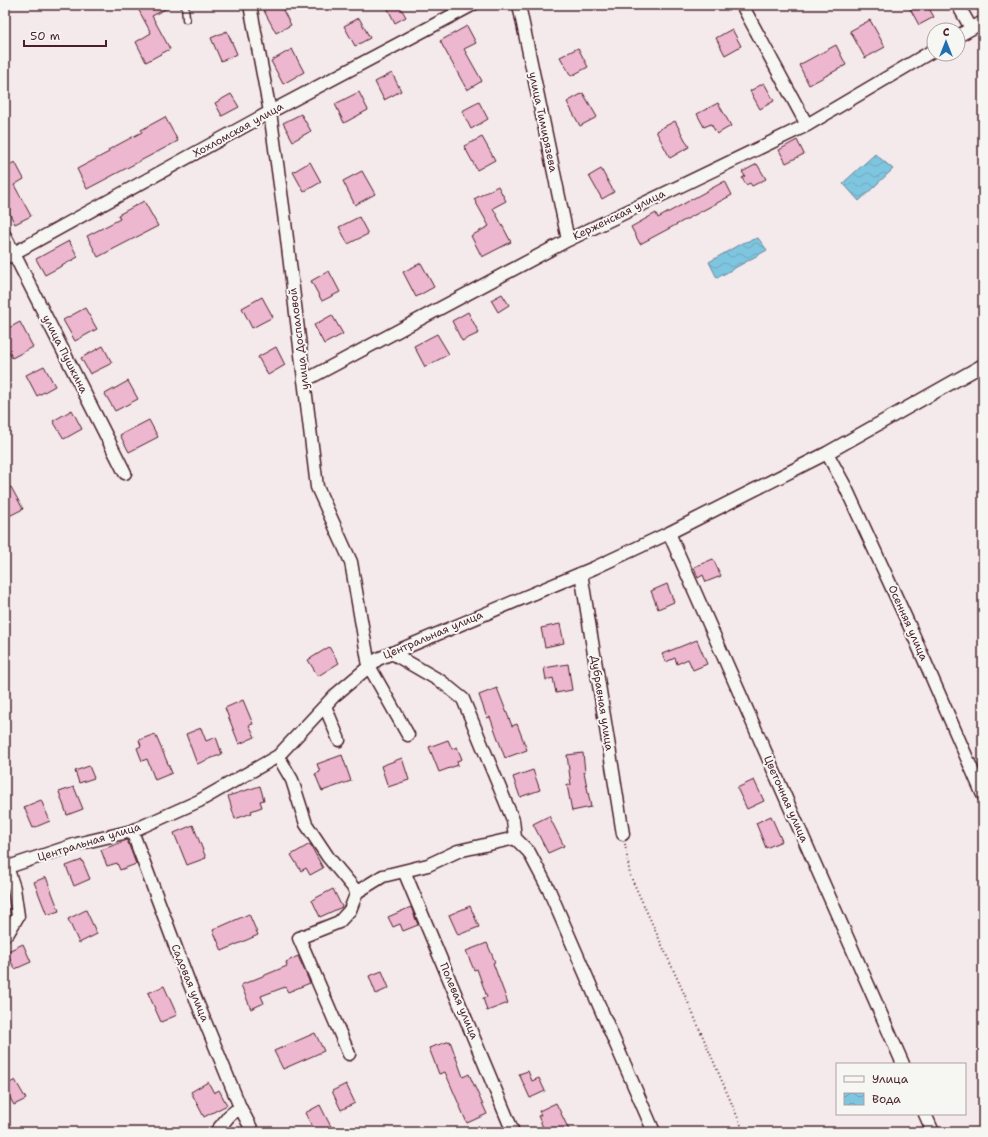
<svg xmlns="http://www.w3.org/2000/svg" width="988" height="1137" font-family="'Shantell Sans',sans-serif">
	<defs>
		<pattern id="water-waves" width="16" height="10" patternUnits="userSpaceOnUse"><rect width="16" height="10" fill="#7ec5df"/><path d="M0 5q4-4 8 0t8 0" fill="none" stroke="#6ea9c0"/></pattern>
	</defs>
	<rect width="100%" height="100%" fill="#f4e9eb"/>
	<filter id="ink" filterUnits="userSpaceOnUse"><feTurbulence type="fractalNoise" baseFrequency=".025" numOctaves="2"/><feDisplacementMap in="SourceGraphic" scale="8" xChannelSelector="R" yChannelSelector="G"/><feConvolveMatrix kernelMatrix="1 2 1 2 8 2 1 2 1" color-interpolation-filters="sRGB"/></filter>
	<g filter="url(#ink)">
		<path fill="url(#water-waves)" stroke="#698397" d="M875 154 893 169 859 201 843 183Z
			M758 238 767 250 717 278 709 262 742 243Z"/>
		<path fill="#edb7cf" stroke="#4a1f2b" d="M136 5H173L152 16 170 49 146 62 136 42 151 33Z
			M270 5H280L291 25 276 33 263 9Z
			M386 5H399L406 17 395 23Z
			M908 5H927L934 17 919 25Z
			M359 18 370 38 355 46 344 26Z
			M870 20 885 47 865 58 850 31Z
			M467 26 476 43 464 49 482 81 467 90 440 41Z
			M732 29 741 46 725 55 716 38Z
			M227 31 237 54 221 61 211 38Z
			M836 45 846 65 809 85 799 65Z
			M578 48 588 67 571 76 560 57Z
			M292 49 304 72 283 84 271 61Z
			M392 73 401 91 384 100 375 82Z
			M764 83 774 101 760 109 750 91Z
			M359 92 368 110 344 123 335 104Z
			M583 93 597 117 580 126 567 102Z
			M231 94 239 107 222 116 215 103Z
			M479 102 488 119 471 129 462 111Z
			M718 103 731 126 717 134 711 124 704 127 697 114Z
			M301 114 311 131 293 141 283 123Z
			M165 117 178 141 87 189 77 169 109 152 108 150 142 132 141 130Z
			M675 121 689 147 670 158 656 131Z
			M482 137 495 160 477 170 464 146Z
			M797 140 804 154 786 163 779 150Z
			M15 162 24 179 14 185 31 216 15 224 5 205V167Z
			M310 162 321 182 304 192 293 172Z
			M757 164 766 179 752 186 750 183 746 185 742 178 745 176 742 172Z
			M601 169 614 192 602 199 589 176Z
			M362 171 375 194 355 205 343 181Z
			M725 181 732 195 640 244 631 227 656 213 658 218Z
			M498 186 506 201 493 208 511 242 482 257 471 236 489 226 474 199Z
			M144 201 158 226 98 257 87 236 120 219 118 215Z
			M359 217 368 234 348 244 339 227Z
			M69 241 78 257 45 275 36 259Z
			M421 263 434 287 416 297 403 272Z
			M329 271 340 292 322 301 311 281Z
			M502 294 509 305 498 312 491 300Z
			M262 297 273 317 252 328 242 308Z
			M85 308 97 329 75 341 63 320Z
			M468 312 479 333 462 341 452 321Z
			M332 315 343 334 324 344 314 325Z
			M20 322 33 347 12 358 5 344V330Z
			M437 334 449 354 425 367 414 346Z
			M103 346 112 363 90 374 81 358Z
			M276 347 285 365 268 375 258 357Z
			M44 366 55 386 37 396 26 375Z
			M128 381 138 399 115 411 105 394Z
			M72 410 82 429 64 439 53 421Z
			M149 420 158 437 129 452 120 435Z
			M11 487 23 509 5 518V490Z
			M713 559 721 576 706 582 703 575 698 578 694 567Z
			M667 584 674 602 658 609 651 591Z
			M560 624 564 643 545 647 541 628Z
			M697 640 707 664 693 670 688 659 677 664 675 658 666 662 662 654Z
			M329 647 339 663 318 676 308 660Z
			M568 664 572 690 556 693 553 678 546 680 544 668Z
			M497 688 512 726 517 724 527 750 505 758 490 717 487 718 479 695Z
			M243 700 253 724 249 725 255 737 239 744 225 708Z
			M201 728 206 741 216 737 222 754 197 764 186 734Z
			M155 734 172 773 155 780 147 759 142 761 137 748 141 746 139 740Z
			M448 740 452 749 457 747 462 759 457 761 458 765 439 772 429 747Z
			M583 753 585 772H584L591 807 572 811 567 785H571L567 755Z
			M342 755 351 781 322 791 315 774 320 772 317 764Z
			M402 758 409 780 388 787 381 766Z
			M89 766 94 778 79 783 75 771Z
			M533 770 540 790 520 797 513 777Z
			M754 780 764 801 747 809 737 788Z
			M260 786 264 800 260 801 262 807 251 811 252 813 235 819 228 796Z
			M74 787 83 809 67 815 59 792Z
			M41 800 50 821 33 828 24 807Z
			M549 816 564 846 548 853 533 824Z
			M771 816 782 841 766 848 756 823Z
			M193 825 206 858 187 865 174 833Z
			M127 840 136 864 120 870 117 863 107 866 101 850Z
			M310 844 323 868 310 875 306 868 301 871 291 855Z
			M82 860 90 879 74 886 66 866Z
			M46 877 59 911 47 915 34 882Z
			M333 889 342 907 320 917 312 900Z
			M470 906 479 927 458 935 449 915Z
			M411 907 418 925 403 931 400 924 393 927 388 917Z
			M86 910 97 934 79 943 68 919Z
			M249 914 258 935 222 951 213 930Z
			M487 943 495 962 493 963 508 1003 487 1011 483 998 487 997 477 969 474 970 466 951Z
			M23 944 31 962 15 969 6 952Z
			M298 956 310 983 288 992 285 987 261 996 264 1003 251 1009 241 985 287 966 286 962Z
			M382 971 389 988 376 994 369 976Z
			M164 986 177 1015 161 1022 148 993Z
			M315 1033 324 1051 283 1069 274 1051Z
			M450 1041 463 1077 469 1074 487 1114 467 1123 445 1072 439 1074 429 1048Z
			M528 1071 532 1081 539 1078 545 1091 530 1098 519 1074Z
			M15 1080 26 1099 14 1105 5 1089V1086Z
			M208 1082 214 1093 219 1090 227 1105 204 1117 191 1092Z
			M346 1084 355 1103 341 1110 332 1091Z
			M556 1103 570 1132H545L538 1116 541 1115 539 1111Z
			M320 1105 327 1119 334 1132H315L305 1113Z"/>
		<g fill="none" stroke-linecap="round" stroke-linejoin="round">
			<g stroke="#4a1f2b" stroke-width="9">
				<path id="service" d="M185 5 186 19"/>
			</g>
			<g stroke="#4a1f2b" stroke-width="15">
				<path id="minor" d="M250 5 270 112 284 214 317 487 351 562 369 666 408 735
					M519 5 568 240
					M742 5 807 125
					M958 5 971 28
					M958 36 983 22
					M5 236 125 473
					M5 258 270 112 472 5
					M304 381 568 240 807 125 934 50
					M827 453 845 486 909 625 983 795
					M669 533 903 1064
					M581 573 623 834
					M325 706 339 740
					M278 756 292 780 306 824 328 857 357 892 383 876 428 865 458 851 515 838 513 820 463 699 442 682 392 653
					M132 831 188 980 240 1107 253 1132
					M515 838 529 852 549 890 654 1132
					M5 868 77 844 132 831 199 801 278 756 334 696 378 659 594 568 669 533 827 453 983 365
					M404 871 513 1132
					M5 934 8 933 18 916 14 888 7 867
					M349 1054 299 938 339 922 350 910 357 892
					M925 1114 933 1132
					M216 1132 229 1116 240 1107"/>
			</g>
			<path stroke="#4a1f2b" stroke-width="2" stroke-dasharray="1 3" stroke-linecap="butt" d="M625 844 630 875 687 1000 744 1132"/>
			<use href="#service" stroke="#f6f6f2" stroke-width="6"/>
			<use href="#minor" stroke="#f6f6f2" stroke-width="12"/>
		</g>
	</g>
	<g text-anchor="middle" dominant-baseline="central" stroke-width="4" stroke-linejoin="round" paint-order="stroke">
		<g font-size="11" fill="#4a1f2b" stroke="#f6f6f2">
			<text transform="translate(543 122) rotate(78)">улица Тимирязева</text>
			<text transform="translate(238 130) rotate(-29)">Хохломская улица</text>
			<text transform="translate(619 215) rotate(-26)">Керженская улица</text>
			<text transform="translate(299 339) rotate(-97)">улица Доспаловой</text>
			<text transform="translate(65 354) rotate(63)">улица Пушкина</text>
			<text transform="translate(908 623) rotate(66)">Осенняя улица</text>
			<text transform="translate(433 635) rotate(-23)">Центральная улица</text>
			<text transform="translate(602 703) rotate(81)">Дубравная улица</text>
			<text transform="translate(786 799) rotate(66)">Цветочная улица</text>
			<text transform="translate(89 842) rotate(-17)">Центральная улица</text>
			<text transform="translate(190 983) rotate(68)">Садовая улица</text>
			<text transform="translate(459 1001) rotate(67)">Полевая улица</text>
		</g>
	</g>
	<rect width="988" height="1137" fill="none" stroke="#f6f6f2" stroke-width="20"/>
	<rect x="10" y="10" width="968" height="1117" fill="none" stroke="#4a1f2b" stroke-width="1.5" filter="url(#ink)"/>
	<rect x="836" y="1063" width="130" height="52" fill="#f6f6f2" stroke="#b1a0a2"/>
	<rect x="844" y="1076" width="20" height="6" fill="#f6f6f2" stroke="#b1a0a2"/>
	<text x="872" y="1083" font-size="12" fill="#4a1f2b">Улица</text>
	<rect x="844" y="1093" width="20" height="12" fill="url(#water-waves)" stroke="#b1a0a2"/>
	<text x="872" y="1103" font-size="12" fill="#4a1f2b">Вода</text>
	<g transform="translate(946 42)"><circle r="19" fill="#f6f6f2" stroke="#b1a0a2"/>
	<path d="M0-3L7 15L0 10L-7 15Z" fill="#1f6fb2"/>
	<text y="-6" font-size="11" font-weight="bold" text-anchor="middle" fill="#4a1f2b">С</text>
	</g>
	<path d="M24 40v6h82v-6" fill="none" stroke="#4a1f2b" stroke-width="2"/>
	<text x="30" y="40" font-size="12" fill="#4a1f2b" stroke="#f6f6f2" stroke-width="3" paint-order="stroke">50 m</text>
</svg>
